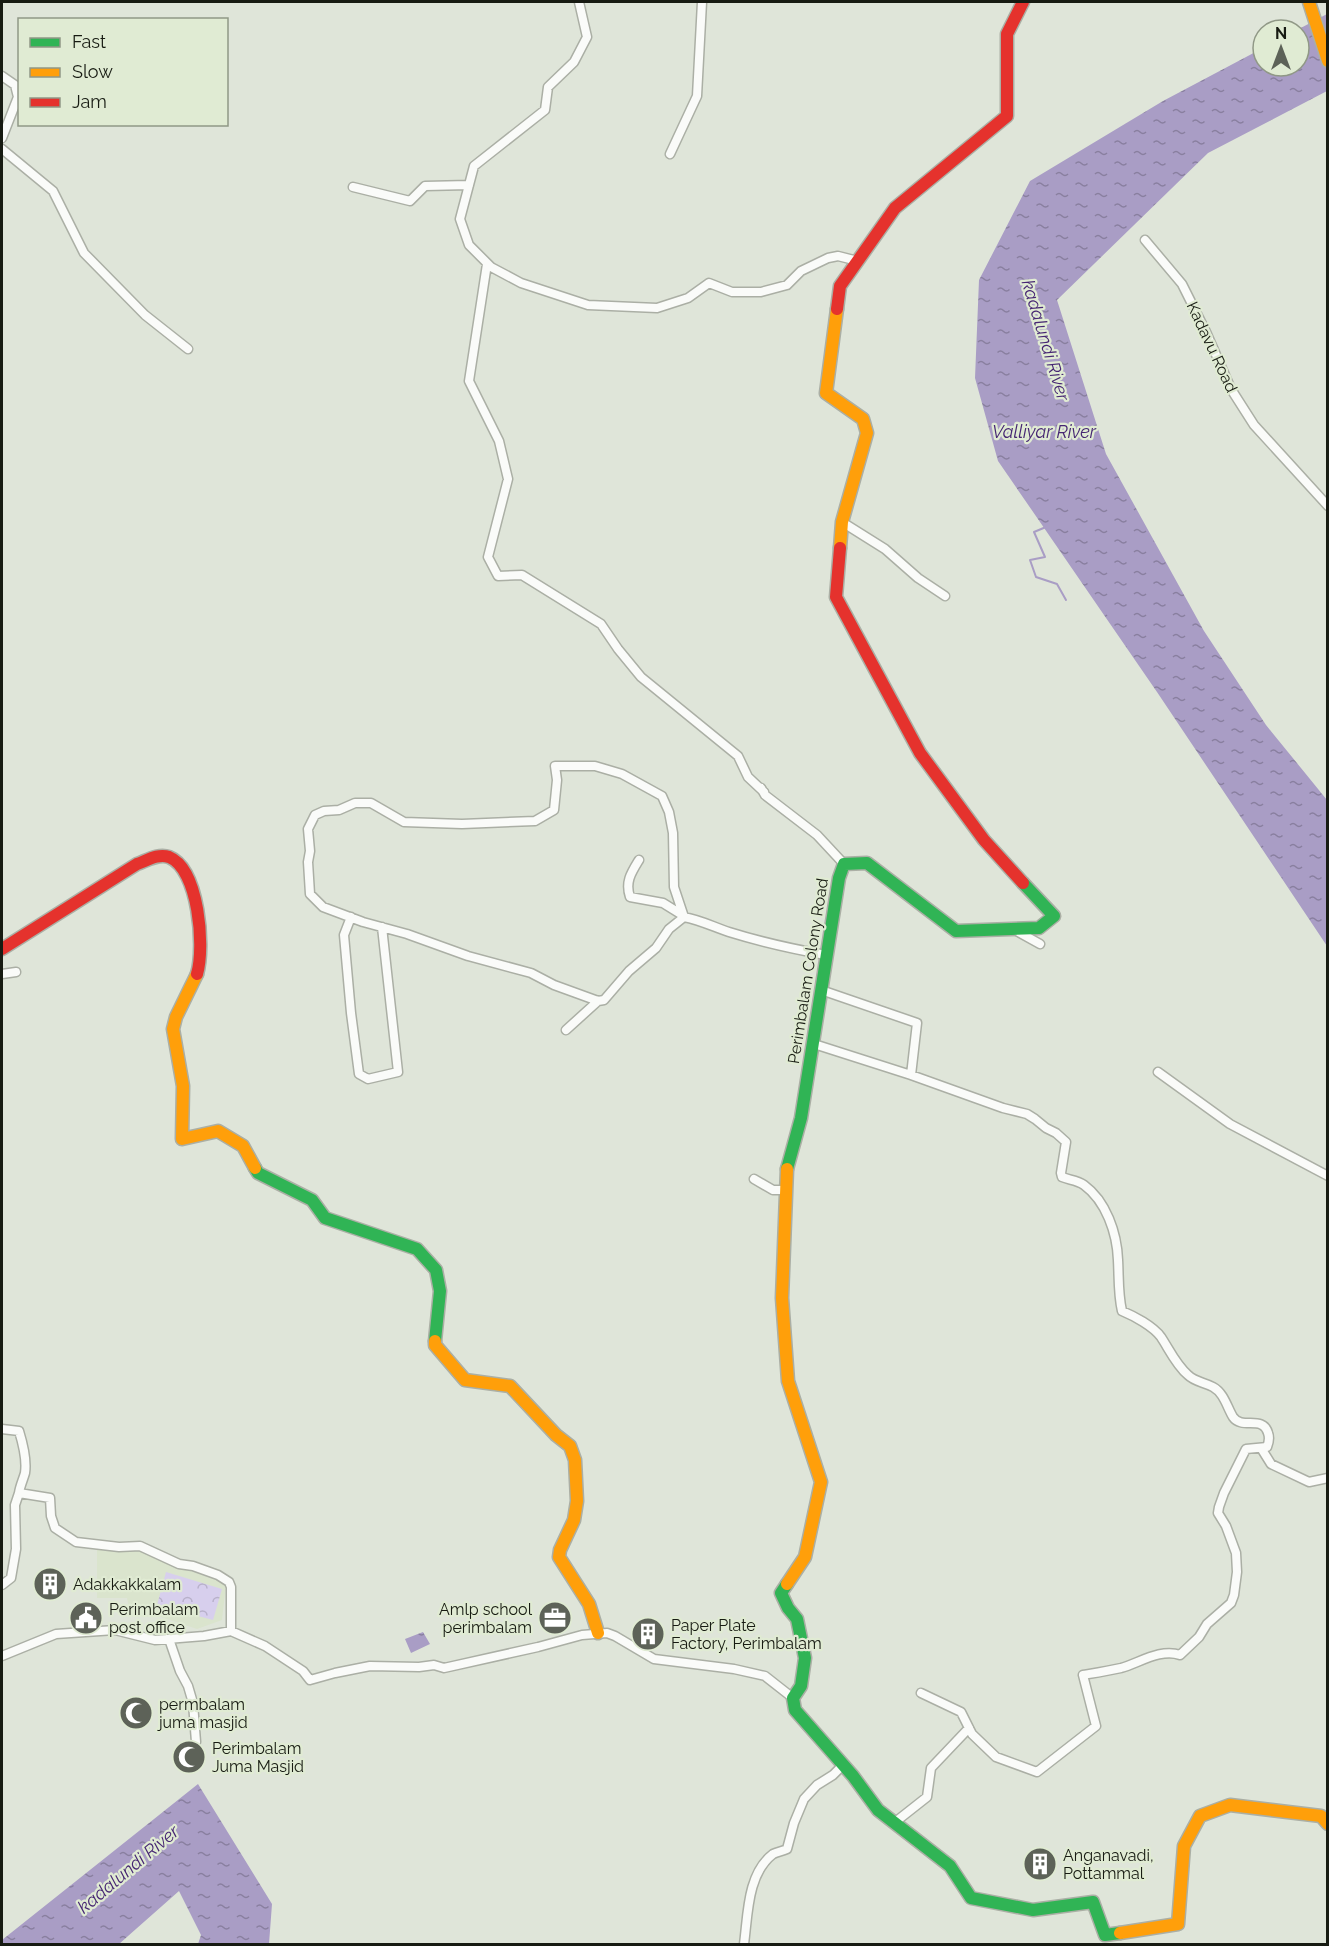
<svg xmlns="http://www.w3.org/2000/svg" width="1329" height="1946" font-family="Raleway,sans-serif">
	<defs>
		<pattern id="park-crowns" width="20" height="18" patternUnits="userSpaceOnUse" patternTransform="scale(1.5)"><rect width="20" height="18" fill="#d7cfed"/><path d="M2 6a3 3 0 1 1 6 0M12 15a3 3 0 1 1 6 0" fill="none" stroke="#b8b1ca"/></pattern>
		<pattern id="water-ripples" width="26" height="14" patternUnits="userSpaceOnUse" patternTransform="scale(1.5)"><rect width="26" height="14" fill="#a99dc5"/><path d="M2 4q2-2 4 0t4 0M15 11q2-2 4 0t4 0" fill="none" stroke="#897f9f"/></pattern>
	</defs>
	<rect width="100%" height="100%" fill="#dfe5d9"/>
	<path fill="#dae4cd" d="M97 1548 143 1549 186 1569 226 1584 222 1620 197 1629 161 1617 131 1616 127 1598H97Z"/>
	<path fill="url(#park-crowns)" d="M166 1572 222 1589 213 1620 157 1605Z"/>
	<path fill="url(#water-ripples)" d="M1327 14V91L1208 153 1057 300 1106 454 1204 631 1266 725 1327 800V946L1157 692 998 461 975 378 979 280 1030 181 1163 101 1263 48V66H1299V30H1297Z
		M423 1632 430 1644 411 1653 405 1639Z
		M198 1784 272 1904 269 1944H198L201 1935 179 1891 119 1944H2V1940Z"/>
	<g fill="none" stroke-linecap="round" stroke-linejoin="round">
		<path stroke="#a99dc5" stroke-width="2" d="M1046 527 1034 532 1045 557 1030 560 1036 577 1057 584 1066 600"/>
		<g stroke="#abafa5" stroke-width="11">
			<path id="street" d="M579 2 587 37 574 62 548 87 545 110 474 166 460 219 469 245 491 267 521 283 588 305 657 308 688 298 709 283 732 292H761L787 285 801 271 828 258 838 256 858 261
				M2 76 15 85 18 97 2 138
				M2 149 53 191 84 253 145 315 188 349
				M670 154 697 96 702 2
				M353 187 410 201 425 186 469 185
				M1145 240 1182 284 1206 332 1231 389 1254 425 1328 506
				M487 264 469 381 499 441 508 479 488 557 498 576 522 575 601 624 618 649 641 677 738 756 748 777 764 792
				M842 522 885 549 918 578 945 596
				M761 788 765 795 817 835 844 864
				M639 860C631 873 625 882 630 897L663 903 684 916
				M351 917 344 935 351 1013 359 1074 368 1079 398 1072 382 927
				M684 917 674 887 673 833 669 812 662 796 622 774 595 766H555L557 780 554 810 535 821 462 824 404 822 371 803H355L339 810 324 811 315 815 308 829 310 851 308 862 310 894 323 907 363 922 407 934 468 956 531 973 554 985 598 1001 604 1000 629 971 656 948 669 929 684 917C700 920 714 927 729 932 761 942 793 949 826 955
				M1013 929 1040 944
				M2 974 16 972
				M821 990 917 1023 911 1075
				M566 1030 598 1001
				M814 1044 911 1075 1003 1108 1027 1114 1035 1119 1046 1128 1056 1133 1066 1142 1061 1173 1062 1177C1069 1180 1077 1180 1084 1185 1106 1201 1117 1233 1118 1260 1119 1277 1118 1294 1122 1311 1134 1316 1153 1326 1161 1337 1169 1349 1176 1365 1188 1375 1195 1382 1204 1382 1213 1387 1224 1393 1227 1407 1233 1417 1242 1430 1263 1415 1268 1433 1270 1438 1269 1442 1267 1447L1246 1449 1224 1493 1219 1507 1218 1513 1226 1526 1236 1553 1237 1572 1234 1595 1231 1603 1207 1624 1199 1637 1180 1655C1161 1648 1139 1663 1121 1668 1108 1671 1095 1673 1083 1675L1096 1726 1037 1772 996 1757 972 1734 961 1712 921 1693
				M1158 1072 1230 1124 1328 1176
				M754 1179 773 1190H785
				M2 1429 19 1431C23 1444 27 1460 25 1473 23 1480 20 1486 19 1493L50 1498 51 1516 55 1528 76 1542 119 1547 140 1546 179 1564 193 1566 218 1575 229 1582 231 1587V1631
				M1261 1448 1271 1464 1309 1482 1328 1478
				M2 1585 11 1578 16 1549 15 1505 19 1493
				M169 1639 180 1671 188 1686 193 1703 196 1742
				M2 1656 56 1634 115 1630 155 1640 204 1636 231 1631 265 1646 303 1671 310 1680 335 1673 370 1666 419 1667 434 1665 444 1668 538 1647 582 1635 607 1633 615 1636 654 1659 734 1669 765 1676 793 1698
				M894 1823 927 1797 931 1768 969 1728
				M744 1944C748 1915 747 1874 773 1854 777 1852 783 1851 787 1849L794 1823 804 1799 817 1785 833 1775 843 1765"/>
		</g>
		<g stroke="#abafa5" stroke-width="15">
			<path id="fast" d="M255 1168 258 1173 312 1200 325 1218 417 1249 436 1270 440 1291 435 1341
				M787 1169 801 1118 839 878 844 864 867 863 956 931 1039 928 1054 916 1023 883
				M787 1584 781 1593 788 1608 797 1619 805 1658 801 1686 793 1698 795 1710 853 1776 878 1810 950 1866 971 1898 1033 1910 1093 1902 1105 1935 1120 1933"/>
		</g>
		<g stroke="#abafa5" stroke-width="15">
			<path id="slow" d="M1309 2 1328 61
				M837 309 826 393 863 419 867 433 842 522 840 548
				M197 974 176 1017 173 1029 183 1086 182 1139 218 1131 243 1146 255 1168
				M787 1169 782 1298 788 1381 821 1482 805 1557 787 1584
				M435 1341V1345L465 1380 510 1386 556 1435 570 1446 575 1460 577 1501 574 1520 560 1550 559 1557 589 1604 598 1633
				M1120 1933 1178 1924 1184 1846 1200 1816 1230 1805 1321 1816 1328 1824"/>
		</g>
		<g stroke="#abafa5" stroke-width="15">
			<path id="jam" d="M837 309 840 286 895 208 1007 116V34L1023 2
				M840 548 836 597 920 753 984 840 1023 883
				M2 949 137 864C146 861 158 853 169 857 199 869 205 947 197 974"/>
		</g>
		<use href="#street" stroke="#fafbf9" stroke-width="8"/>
		<use href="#fast" stroke="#30b455" stroke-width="12"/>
		<use href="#slow" stroke="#ff9f0a" stroke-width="12"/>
		<use href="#jam" stroke="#e5322d" stroke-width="12"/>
	</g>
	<defs>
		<g id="building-disc" transform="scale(1.725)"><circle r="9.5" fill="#5d6258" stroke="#e0ebd3"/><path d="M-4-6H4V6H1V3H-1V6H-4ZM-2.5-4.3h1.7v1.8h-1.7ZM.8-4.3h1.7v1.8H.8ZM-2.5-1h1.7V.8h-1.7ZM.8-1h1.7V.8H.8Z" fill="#fff"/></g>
		<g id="civic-disc" transform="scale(1.725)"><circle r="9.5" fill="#5d6258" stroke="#e0ebd3"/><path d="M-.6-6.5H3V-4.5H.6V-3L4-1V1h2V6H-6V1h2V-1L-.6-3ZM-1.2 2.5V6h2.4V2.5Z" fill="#fff"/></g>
		<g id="office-disc" transform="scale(1.725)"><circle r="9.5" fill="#5d6258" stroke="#e0ebd3"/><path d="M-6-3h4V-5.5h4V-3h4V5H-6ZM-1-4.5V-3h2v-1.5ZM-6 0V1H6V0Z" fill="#fff"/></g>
		<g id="mosque-disc" transform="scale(1.725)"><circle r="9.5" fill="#5d6258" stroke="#e0ebd3"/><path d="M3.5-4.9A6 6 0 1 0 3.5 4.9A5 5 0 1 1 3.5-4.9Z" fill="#fff"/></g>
	</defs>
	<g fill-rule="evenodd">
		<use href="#building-disc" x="50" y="1584"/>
		<use href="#civic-disc" x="86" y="1618"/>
		<use href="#office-disc" x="555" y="1618"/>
		<use href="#building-disc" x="648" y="1634"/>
		<use href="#mosque-disc" x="136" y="1713"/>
		<use href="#mosque-disc" x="189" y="1757"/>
		<use href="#building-disc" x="1040" y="1864"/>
	</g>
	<g text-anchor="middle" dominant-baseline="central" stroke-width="4.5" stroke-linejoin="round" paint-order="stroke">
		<g font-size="16" fill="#171b12" stroke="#e0ebd3">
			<text transform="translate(1212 347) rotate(65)">Kadavu Road</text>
			<text transform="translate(808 971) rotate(-81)">Perimbalam Colony Road</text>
		</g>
		<g font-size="16" fill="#171b12" stroke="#e0ebd3" text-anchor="start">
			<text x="73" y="1584">Adakkakkalam</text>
			<text x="109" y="1609">Perimbalam<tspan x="109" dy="18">post office</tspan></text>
			<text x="532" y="1609" text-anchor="end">Amlp school<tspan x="532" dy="18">perimbalam</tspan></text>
			<text x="671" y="1625">Paper Plate<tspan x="671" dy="18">Factory, Perimbalam</tspan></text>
			<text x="159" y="1704">permbalam<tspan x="159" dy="18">juma masjid</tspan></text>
			<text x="212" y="1748">Perimbalam<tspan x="212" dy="18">Juma Masjid</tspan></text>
			<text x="1063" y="1855">Anganavadi,<tspan x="1063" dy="18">Pottammal</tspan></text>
		</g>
		<g font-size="18" font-style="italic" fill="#462673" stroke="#e0ebd3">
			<text transform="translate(1046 340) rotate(73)">kadalundi River</text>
			<text x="1044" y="431">Valliyar River</text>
			<text transform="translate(128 1869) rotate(-40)">kadalundi River</text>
		</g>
	</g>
	<rect width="1329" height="1946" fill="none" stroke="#171b12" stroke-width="6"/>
	<rect x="18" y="18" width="210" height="108" fill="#e0ebd3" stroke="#909886" stroke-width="1.5"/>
	<rect x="30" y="38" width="30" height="9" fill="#30b455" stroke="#909886" stroke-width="1.5"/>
	<text x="72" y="48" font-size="18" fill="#171b12">Fast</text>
	<rect x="30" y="68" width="30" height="9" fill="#ff9f0a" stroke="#909886" stroke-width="1.5"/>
	<text x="72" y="78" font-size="18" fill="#171b12">Slow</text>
	<rect x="30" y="98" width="30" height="9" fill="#e5322d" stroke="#909886" stroke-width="1.5"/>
	<text x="72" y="108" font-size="18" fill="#171b12">Jam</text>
	<g transform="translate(1281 48)"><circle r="28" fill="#e0ebd3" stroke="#909886" stroke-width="1.5"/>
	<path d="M0-4.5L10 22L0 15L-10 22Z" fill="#5d6258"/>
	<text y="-9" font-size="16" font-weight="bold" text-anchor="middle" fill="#171b12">N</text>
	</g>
</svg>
